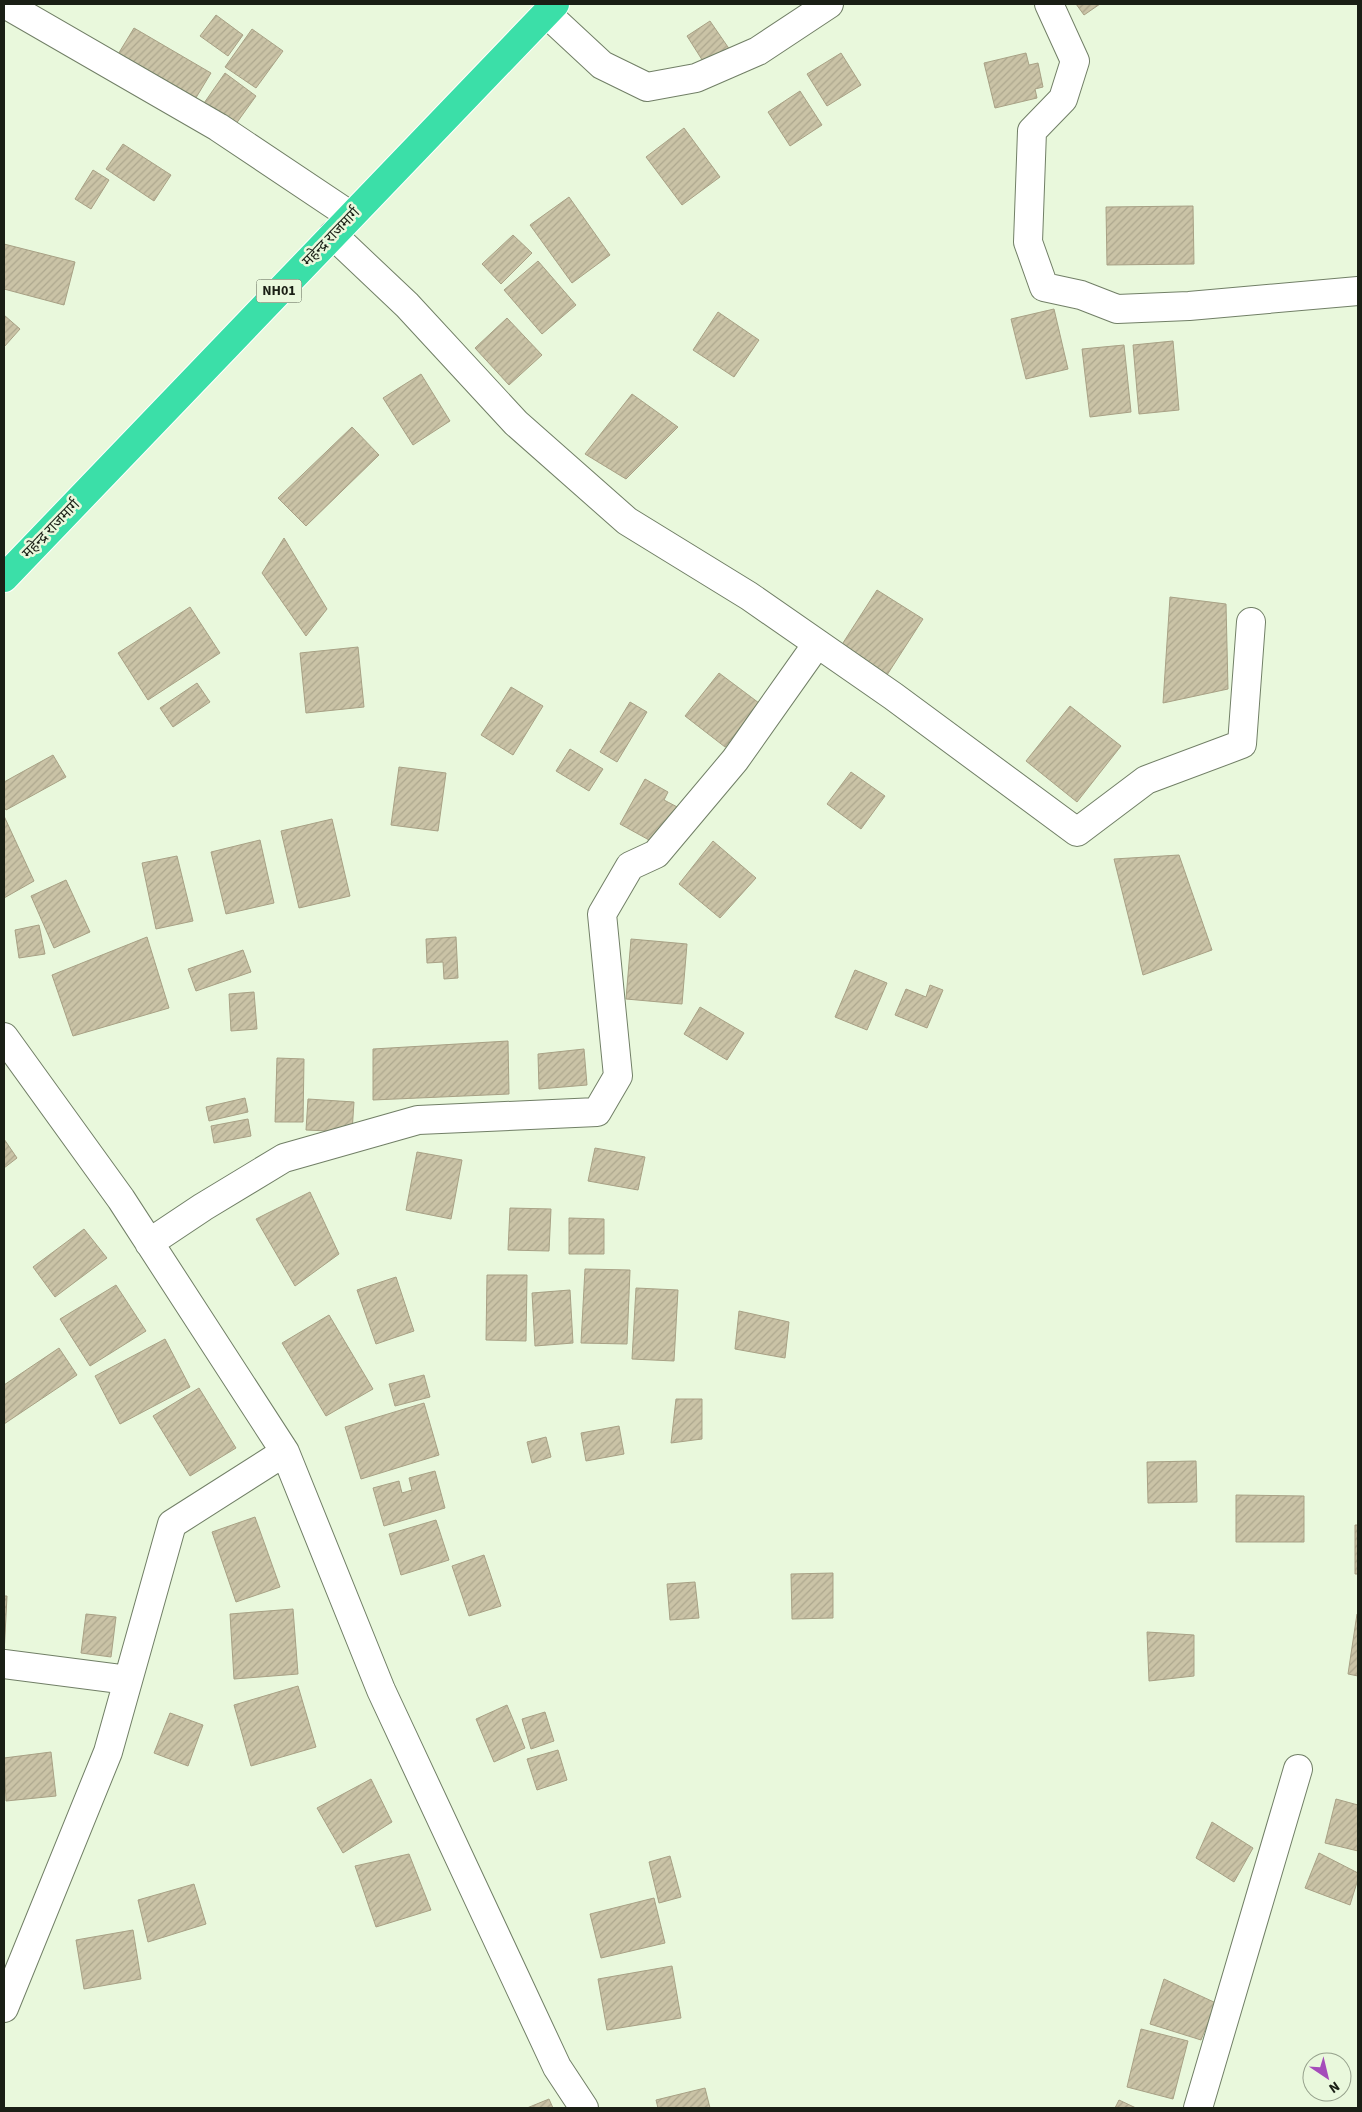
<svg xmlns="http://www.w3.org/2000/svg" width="1362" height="2112" font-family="'Source Sans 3','Noto Sans Devanagari',sans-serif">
	<defs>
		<pattern id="building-hatch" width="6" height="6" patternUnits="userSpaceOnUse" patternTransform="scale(1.25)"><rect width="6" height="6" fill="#cac3a6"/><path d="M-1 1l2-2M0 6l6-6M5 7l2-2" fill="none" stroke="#ada78e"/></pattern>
	</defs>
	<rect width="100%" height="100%" fill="#e9f8dc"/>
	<path fill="url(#building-hatch)" stroke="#a8a185" d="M1076 4H1100L1084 15Z
		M216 15 243 35 228 56 200 36Z
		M710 21 730 50 706 66 687 36Z
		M134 28 211 73 194 101 117 56Z
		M252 29 283 51 256 88 225 67Z
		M841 53 861 85 827 106 807 74Z
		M1026 53 1029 65 1038 63 1043 87 1035 89 1037 98 995 108 984 63Z
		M225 73 256 96 233 128 202 106Z
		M800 91 822 125 790 146 768 112Z
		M684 128 720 177 682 205 646 157Z
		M123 144 171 175 154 201 106 169Z
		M93 170 109 180 91 209 75 199Z
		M569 197 610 255 572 283 530 225Z
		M1193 206 1194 264 1107 265 1106 207Z
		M513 235 532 253 501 284 482 264Z
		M4 244 75 262 64 305 4 289Z
		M538 261 576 305 542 334 504 290Z
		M1054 309 1068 369 1026 379 1011 319Z
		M718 312 759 340 734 377 693 350Z
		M4 315 20 329 4 347Z
		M507 318 542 355 509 385 475 348Z
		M1173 341 1179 410 1139 414 1133 345Z
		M1124 345 1131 412 1090 417 1082 349Z
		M421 374 450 421 413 445 383 398Z
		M632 394 678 427 626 479 585 454Z
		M352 427 379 455 306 526 278 498Z
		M284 538 327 609 306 636 262 573Z
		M877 590 923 619 887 675 841 646Z
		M1170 597 1226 604 1228 689 1163 703Z
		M190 607 220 653 148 700 118 653Z
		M358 647 364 707 306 713 300 653Z
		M719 673 759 703 725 747 685 716Z
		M197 683 210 702 173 727 160 708Z
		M511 687 543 706 513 755 481 735Z
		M630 702 647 712 617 762 600 752Z
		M1070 706 1121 746 1077 802 1026 761Z
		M570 749 603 769 589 791 556 771Z
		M53 755 66 777 6 810 4 807V782Z
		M399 767 446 773 438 831 391 825Z
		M851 772 885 796 861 829 827 804Z
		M645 779 668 792 664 800 681 809 660 846 620 824Z
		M4 816 34 881 4 898Z
		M332 819 350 896 299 908 281 831Z
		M260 840 274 903 226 914 211 852Z
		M713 841 756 878 720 918 679 884Z
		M1179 855 1212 950 1143 975 1114 859Z
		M177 856 193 921 156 929 142 863Z
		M66 880 90 932 54 948 31 896Z
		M39 925 45 954 19 958 15 930Z
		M147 937 169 1008 73 1036 52 975Z
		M456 937 458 978 444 979 443 962 427 963 426 939Z
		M631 939 687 944 682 1004 626 999Z
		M243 950 251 972 196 991 188 969Z
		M855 970 887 983 867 1030 835 1017Z
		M930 985 943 990 927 1028 895 1015 906 989 926 997Z
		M254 992 257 1029 231 1031 229 994Z
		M700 1007 744 1033 727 1060 684 1034Z
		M508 1041 509 1094 373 1100V1049Z
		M584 1049 587 1085 539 1089 538 1054Z
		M277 1058 304 1059 303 1122H275Z
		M245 1098 248 1112 209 1121 206 1107Z
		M308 1099 354 1102 352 1132 306 1130Z
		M248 1119 251 1136 214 1143 211 1126Z
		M4 1139 17 1158 4 1168Z
		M595 1148 645 1157 638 1190 588 1181Z
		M417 1152 462 1160 451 1219 406 1210Z
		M310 1192 339 1254 295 1286 256 1219Z
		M510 1208 551 1209 549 1251 508 1250Z
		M569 1218 604 1219V1254H569Z
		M84 1229 107 1258 55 1297 33 1267Z
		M585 1269 630 1270 627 1344 581 1343Z
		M487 1275H527L526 1341 486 1340Z
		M396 1277 414 1331 376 1344 357 1290Z
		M116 1285 146 1331 90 1366 60 1319Z
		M636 1288 678 1290 674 1361 632 1359Z
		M570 1290 573 1343 535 1346 532 1293Z
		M739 1311 789 1322 785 1358 735 1349Z
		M329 1315 373 1389 326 1416 282 1343Z
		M165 1339 190 1387 120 1424 95 1376Z
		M59 1348 77 1375 4 1424V1385Z
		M424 1375 430 1397 395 1406 389 1384Z
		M199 1388 236 1448 190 1476 153 1416Z
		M676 1399H702V1439L671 1443Z
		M424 1403 439 1455 361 1479 345 1427Z
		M619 1426 624 1454 586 1461 581 1433Z
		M546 1437 551 1457 532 1463 527 1442Z
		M1196 1461 1197 1502 1148 1503 1147 1462Z
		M435 1471 445 1508 384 1526 373 1488 399 1481 402 1493 412 1490 409 1478Z
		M1236 1495 1304 1496V1542H1236Z
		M255 1517 280 1587 236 1602 212 1532Z
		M436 1520 449 1560 401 1575 389 1534Z
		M1355 1525H1358V1574H1355Z
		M484 1555 501 1606 469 1616 452 1566Z
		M833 1573V1618L792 1619 791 1574Z
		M695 1582 699 1618 670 1620 667 1584Z
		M4 1596H7L4 1654Z
		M293 1609 298 1674 234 1679 230 1614Z
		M86 1614 116 1617 111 1657 81 1653Z
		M1357 1614H1358V1676L1348 1674Z
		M1147 1632 1194 1635V1676L1149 1681Z
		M298 1686 316 1747 251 1766 234 1705Z
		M507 1705 525 1748 494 1762 476 1719Z
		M545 1712 554 1741 531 1749 522 1719Z
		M170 1713 203 1725 188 1766 154 1753Z
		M558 1750 567 1780 537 1790 527 1759Z
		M51 1752 56 1796 6 1801 4 1758Z
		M371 1779 392 1822 343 1853 317 1808Z
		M1336 1799 1358 1805V1851L1325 1843Z
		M1212 1822 1253 1848 1234 1882 1196 1858Z
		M1319 1853 1358 1873V1879L1350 1905 1305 1888Z
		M409 1854 431 1910 376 1927 355 1866Z
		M670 1856 681 1897 659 1903 649 1862Z
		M194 1884 206 1924 148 1942 138 1900Z
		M654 1898 665 1943 601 1958 590 1914Z
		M133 1930 141 1979 84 1989 76 1940Z
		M672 1966 681 2018 607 2030 598 1979Z
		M1164 1979 1216 2003 1201 2040 1150 2024Z
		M1141 2029 1188 2041 1173 2099 1127 2087Z
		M705 2088 710 2108H658L656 2100Z
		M549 2099 553 2108H527Z
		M1119 2100 1136 2108H1115Z"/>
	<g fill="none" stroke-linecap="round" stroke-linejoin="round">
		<g stroke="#717f66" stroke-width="30">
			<path id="minor" d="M5 4 218 127 351 216
				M1049 4 1075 61 1063 99 1032 131 1028 242 1044 287 1081 295 1117 309 1189 306 1358 291
				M546 13 602 65 647 87 696 78 758 51 829 4
				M333 235 407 305 516 423 627 521 749 596 893 696 1077 832 1146 780 1242 744 1251 622
				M4 1037 121 1199 285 1452 381 1690 557 2067 584 2108
				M149 1243 203 1207 284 1158 418 1120 597 1112 618 1076 602 914 630 866 656 854 735 760 817 644
				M4 1664 128 1680
				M4 2008 108 1752 172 1524 285 1452
				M1198 2108 1298 1769"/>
		</g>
		<g stroke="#fff" stroke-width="30">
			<path id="highway" d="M4 578 555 4"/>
		</g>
		<use href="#minor" stroke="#fff" stroke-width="28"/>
		<use href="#highway" stroke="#3bdfa8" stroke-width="28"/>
	</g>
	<g text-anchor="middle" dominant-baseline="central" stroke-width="5" stroke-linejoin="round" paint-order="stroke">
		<rect fill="#e9f8dc" stroke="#586051" stroke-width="1" x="256.5" y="279.5" width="45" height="23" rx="4"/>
		<g font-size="14" font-weight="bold" fill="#1a1f15">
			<text x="279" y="291">NH01</text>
		</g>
		<g font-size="15" fill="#1a1f15" stroke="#e9f8dc">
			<text transform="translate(331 237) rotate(-46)">महेन्द्र राजमार्ग</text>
			<text transform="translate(51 529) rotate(-46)">महेन्द्र राजमार्ग</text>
		</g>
	</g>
	<rect width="1362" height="2112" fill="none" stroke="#1a1f15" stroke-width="10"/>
	<g transform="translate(1327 2077) rotate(145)"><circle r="24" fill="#e9f8dc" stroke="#96a18c"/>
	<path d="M0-4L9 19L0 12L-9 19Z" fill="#a54dba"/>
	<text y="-8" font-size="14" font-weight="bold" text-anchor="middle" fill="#1a1f15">N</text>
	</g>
</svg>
